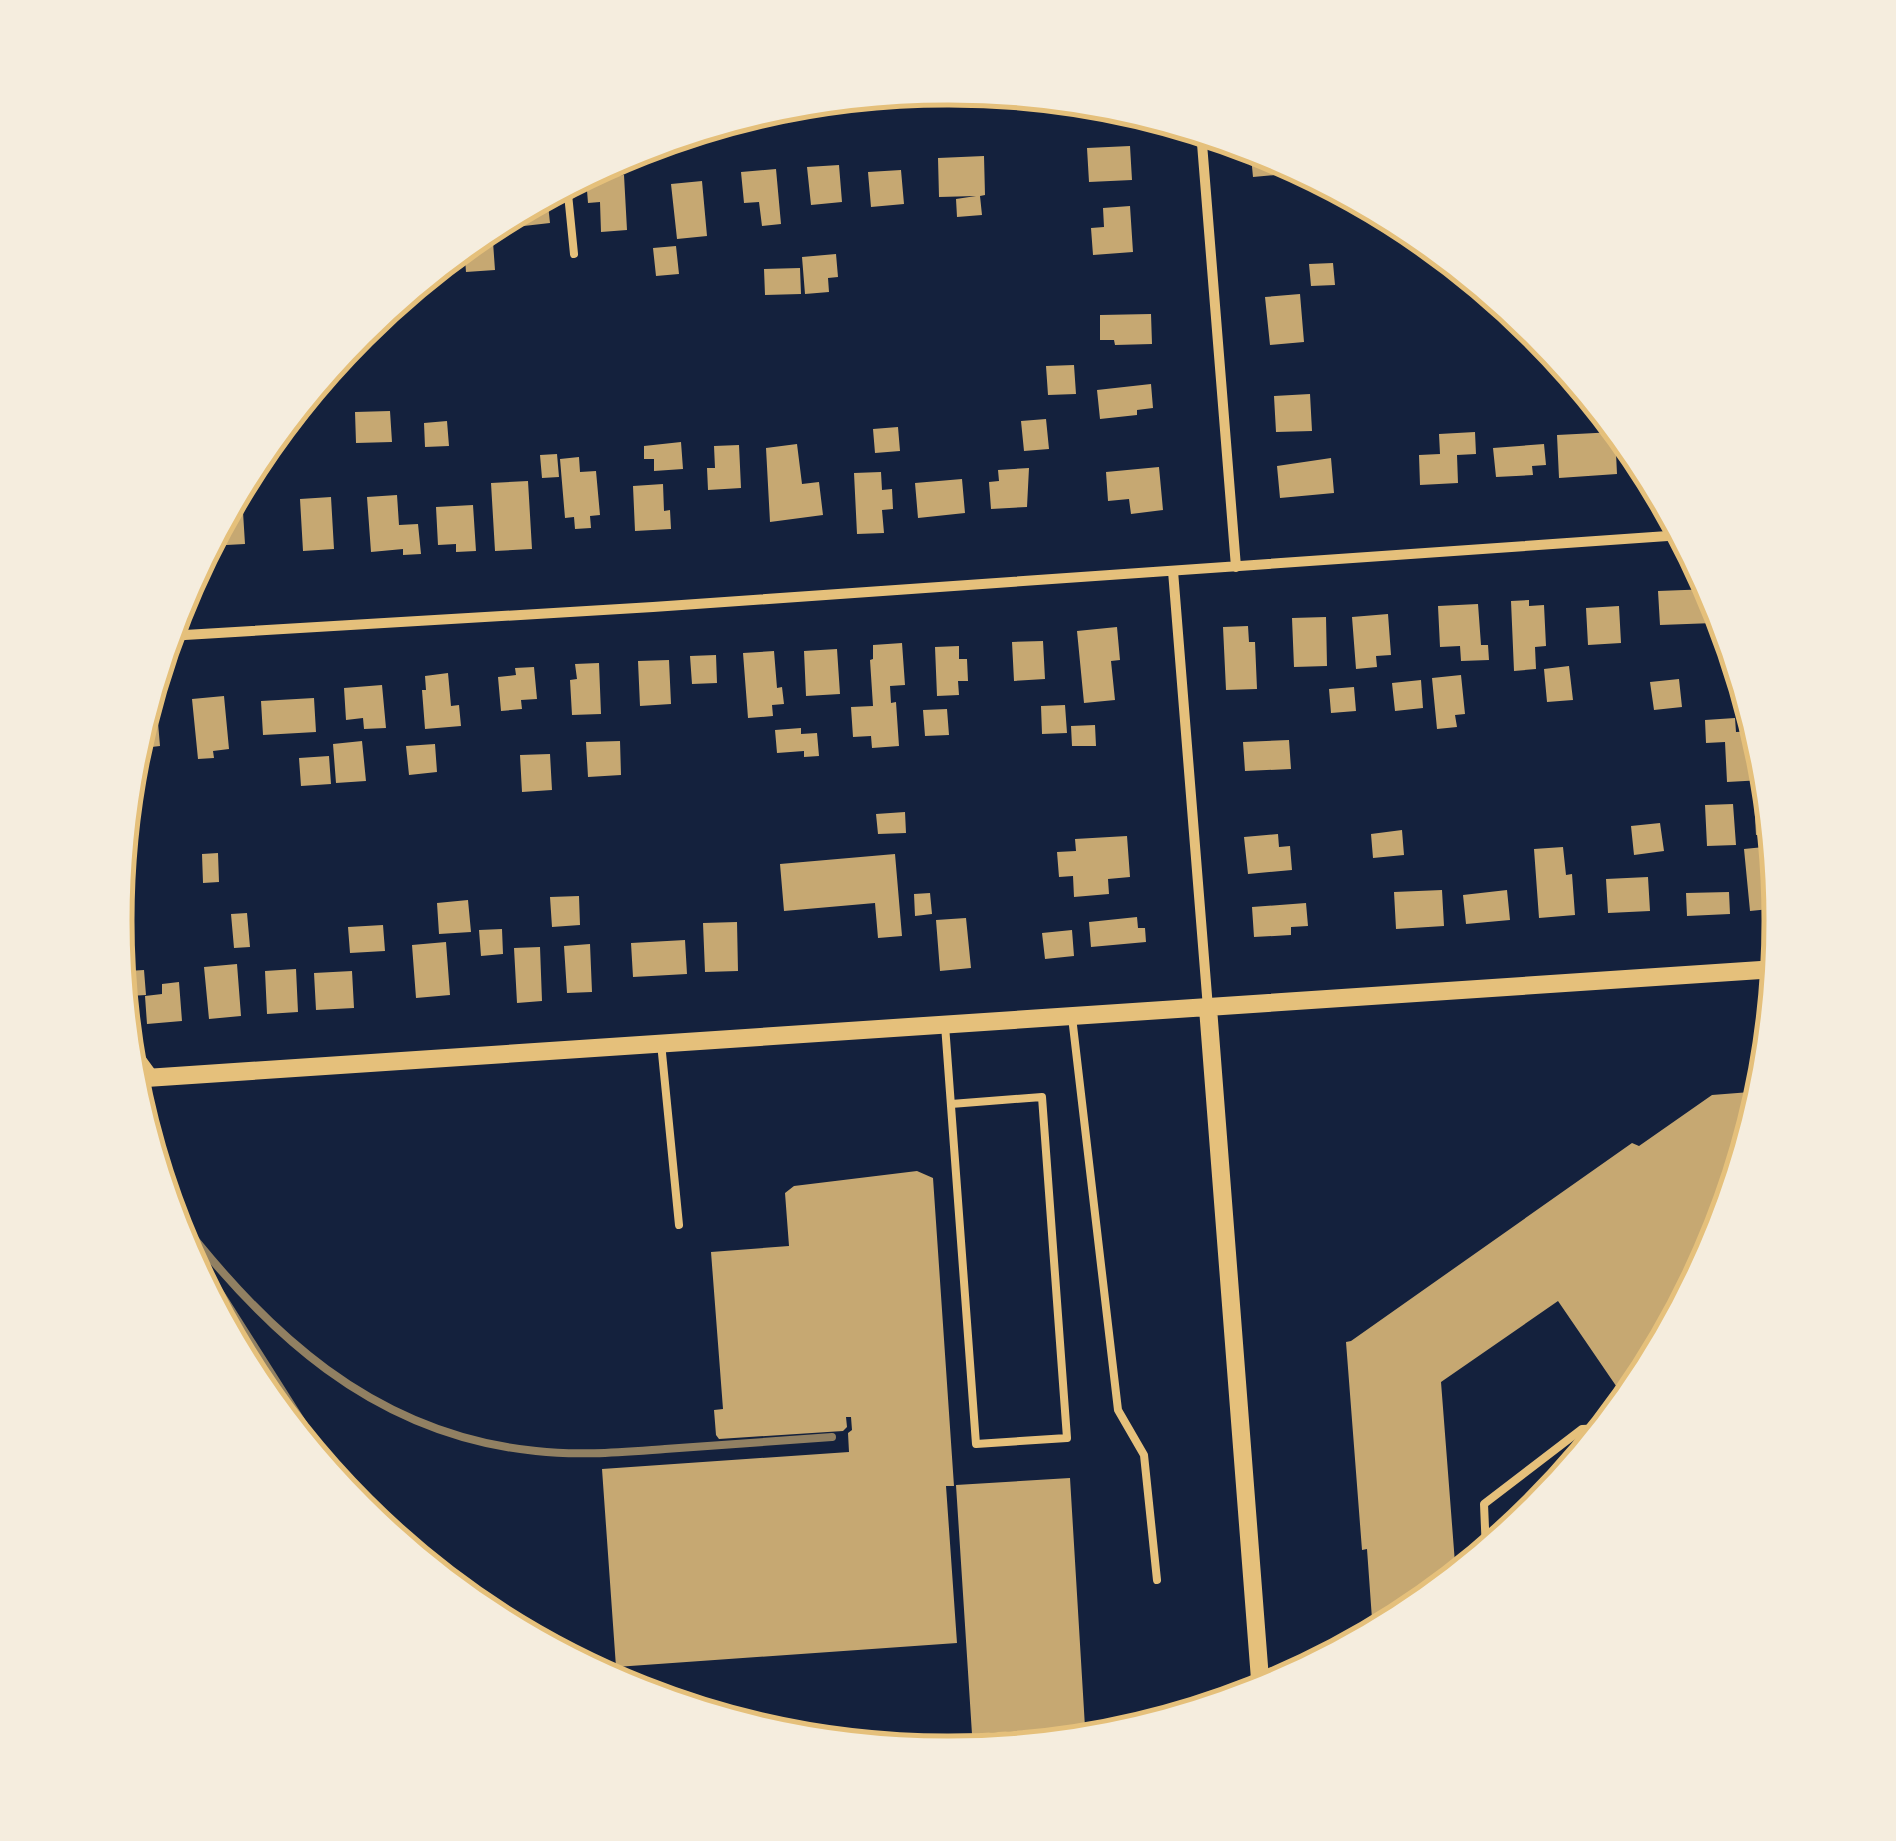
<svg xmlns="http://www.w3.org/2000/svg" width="1896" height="1841" font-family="'Sofia Sans Condensed',sans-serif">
	<rect width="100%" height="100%" fill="#14213d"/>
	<path fill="#c6a872" d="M1130 146 1132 180 1089 182 1087 148Z
		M1250 146 1286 161 1287 174 1253 177Z
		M984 156 985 195 980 196 982 215 957 217 956 199 976 196 939 197 938 158Z
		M839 165 842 202 811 205 807 167Z
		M776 169 781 224 762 226 759 202 744 203 741 172Z
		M901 170 904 204 871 207 868 172Z
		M1303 170 1326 183 1328 184 1304 185Z
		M624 175 627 230 601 232 600 202 588 203 586 178Z
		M702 181 707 236 677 239 671 184Z
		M547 195 550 223 515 227 514 213Z
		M1349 195 1376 209 1350 211Z
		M1130 206 1133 252 1093 255 1091 228 1104 227 1103 208Z
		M474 237 475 243 493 242 495 270 466 272 464 245Z
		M676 246 679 274 656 276 653 248Z
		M836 254 838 277 828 278 829 292 805 294 802 257Z
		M1333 263 1335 285 1311 286 1309 264Z
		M800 268 801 294 765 295 764 269Z
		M1300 294 1304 342 1270 345 1265 297Z
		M1151 314 1152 344 1115 345 1114 340H1100V315Z
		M1074 365 1076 394 1048 395 1046 366Z
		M1151 384 1153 408 1137 410V415L1100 419 1097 390Z
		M1310 394 1312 431 1276 432 1274 396Z
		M390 411 392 442 356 443 355 412Z
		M1046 419 1049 449 1024 451 1021 421Z
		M447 421 449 446 425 447 424 423Z
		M898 427 900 451 875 453 873 429Z
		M1475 432 1476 454 1457 455 1458 483 1420 485 1419 455 1440 454 1439 434Z
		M1615 432 1617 474 1559 478 1557 435Z
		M681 442 683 469 654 471V459H644V446Z
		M797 444 802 484 819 482 823 515 770 522 766 448Z
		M1544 444 1546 465 1532 466 1533 475 1496 477 1493 448Z
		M739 445 741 488 708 490 707 468H715L714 446Z
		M557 454 559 477 542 478 540 455Z
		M579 457 580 472 596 471 600 515 590 516 591 528 575 529 574 517 565 518 560 459Z
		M1331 458 1334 493 1280 498 1277 466Z
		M1159 467 1163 510 1131 514 1129 499 1108 501 1106 472Z
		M1029 468 1027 507 991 509 989 482 999 481 998 470Z
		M881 472 882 490 892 489 893 509 882 510 884 533 857 534 854 473Z
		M962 479 965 513 918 518 915 483Z
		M528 481 532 549 495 551 491 483Z
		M663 484 664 511 670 510 671 529 635 531 633 486Z
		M397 495 399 525 418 524 421 554 403 555V549L371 552 367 497Z
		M331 497 334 549 303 551 300 499Z
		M473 505 476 551 456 552V544L438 545 436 507Z
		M243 512 245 544 208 546 226 513Z
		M1711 589 1714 623 1660 625 1658 591Z
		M1529 600V606L1544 605 1546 646 1535 647 1536 669 1514 671 1511 601Z
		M1478 604 1481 645H1488L1489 660 1461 661 1460 646 1440 647 1438 606Z
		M1619 606 1621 643 1588 645 1586 608Z
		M1388 614 1391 655 1376 656 1377 667 1356 669 1352 617Z
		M1326 617 1327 666 1294 667 1292 618Z
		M1248 626 1249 642H1255L1257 689 1226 690 1223 627Z
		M1117 627 1120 660 1111 661 1115 700 1084 703 1077 631Z
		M1043 641 1045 679 1014 681 1012 642Z
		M902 643 905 685 890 686 891 703 896 702 899 746 872 748 871 736 853 737 851 707 873 706 870 660 873 659V645Z
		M959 646V659H967L968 681H958L959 695 937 696 935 647Z
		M837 649 840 694 806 696 804 651Z
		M774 651 777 688 782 687 784 704 772 705 773 716 748 718 743 653Z
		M716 655 717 683 692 684 690 656Z
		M669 660 671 704 640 706 638 661Z
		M599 663 601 714 572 715 570 680 577 679 575 664Z
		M1569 666 1573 700 1547 702 1544 669Z
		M534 667 537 699 521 700 522 709 501 711 498 677 516 675 515 668Z
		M448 673 451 706 459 705 461 726 425 729 422 690H426L425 676Z
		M1461 675 1465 714 1455 715 1457 727 1437 729 1432 678Z
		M1679 679 1682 707 1654 710 1650 682Z
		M1421 680 1423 708 1395 711 1392 683Z
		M382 685 386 728 364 729 363 718 346 720 344 688Z
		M1354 687 1356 711 1331 713 1329 689Z
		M224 696 229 749 213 751 214 758 198 759 192 699Z
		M314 698 316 732 263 735 261 701Z
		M156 699 160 746 134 749 149 700Z
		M1065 705 1067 733 1042 734 1041 706Z
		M947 709 949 735 925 736 923 710Z
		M1735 718 1736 732 1757 731 1761 746 1763 780 1727 782 1725 742 1706 743 1705 720Z
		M1095 725 1096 746H1072L1071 726Z
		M801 728V734L817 733 819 756 804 757V751L777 753 775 730Z
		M1289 740 1291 769 1245 771 1243 742Z
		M362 741 366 781 336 783 333 744Z
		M620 741 621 775 588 777 586 742Z
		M435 744 437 772 409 775 406 746Z
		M550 754 552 790 522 792 520 755Z
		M329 756 331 784 301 786 299 758Z
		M130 768H144V790H128Z
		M1769 799 1773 834 1756 835 1754 800Z
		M1733 804 1736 845 1707 846 1705 805Z
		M905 812 906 833 878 834 876 814Z
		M1660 823 1664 851 1634 855 1631 826Z
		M1402 830 1404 855 1373 858 1371 834Z
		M1278 834 1279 847 1290 846 1292 870 1248 874 1244 837Z
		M1127 836 1130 877 1108 879 1109 894 1074 897 1073 876 1059 877 1057 852 1076 851 1075 839Z
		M1774 846 1780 908 1750 911 1744 849Z
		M1563 847 1566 875 1572 874 1575 915 1539 918 1534 849Z
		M218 853 219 882 203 883 202 854Z
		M895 854 902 936 878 938 875 903 784 911 780 864Z
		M1648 877 1650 911 1608 913 1606 879Z
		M1442 890 1444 926 1396 929 1394 892Z
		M1507 890 1510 920 1466 924 1463 895Z
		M1729 892 1730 914 1687 916 1686 893Z
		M930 893 932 914 915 916 914 894Z
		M579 896 580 925 552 927 550 897Z
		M468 900 471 932 439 934 437 903Z
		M1306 903 1308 926 1291 927V935L1254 937 1252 907Z
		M247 913 250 947 234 948 231 914Z
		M1137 917 1138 928H1145L1146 942 1091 947 1089 922Z
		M966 918 971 968 940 971 936 920Z
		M737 922 738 971 705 972 703 923Z
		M383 925 385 951 350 953 348 927Z
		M502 929 503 954 481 956 479 930Z
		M1072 930 1074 956 1045 959 1042 933Z
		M685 940 687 974 633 977 631 943Z
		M446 942 450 995 416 998 412 945Z
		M590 944 592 992 567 993 564 946Z
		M540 947 542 1001 517 1003 514 948Z
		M237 964 241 1016 209 1019 204 967Z
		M296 969 298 1012 267 1014 265 971Z
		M144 970 146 995 130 996 127 971Z
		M352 971 354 1008 316 1010 314 973Z
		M179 982 182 1021 147 1024 145 996 162 994V984Z
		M1763 1091 1717 1240 1640 1384 1631 1395 1625 1399 1558 1301 1441 1382 1456 1576 1410 1613 1373 1633 1367 1549 1362 1550 1346 1342 1351 1341 1632 1143 1639 1146 1712 1095Z
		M917 1171 933 1178 954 1486H946L957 1643 616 1667 602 1469 849 1452 848 1433 852 1430 851 1417H846L847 1427 843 1431 719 1439 716 1435 714 1410 723 1409 711 1252 789 1246 785 1193 794 1186Z
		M1070 1478 1085 1727 972 1734 956 1485Z"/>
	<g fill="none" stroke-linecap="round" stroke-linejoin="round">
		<path stroke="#e5c07b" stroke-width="8" d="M567 184 574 254
			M1072 1017 1118 1410 1144 1455 1157 1580
			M945 1025 976 1444 1067 1438 1042 1097 951 1104
			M661 1043 679 1225
			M1486 1552 1484 1504 1582 1429 1604 1428"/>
		<path stroke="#e5c07b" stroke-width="10" d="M758 112 1000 93
			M1201 131 1236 567
			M1173 571 1208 1008
			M168 636 653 607 1682 535
			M127 1040 154 1077"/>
		<path stroke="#e5c07b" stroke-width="18" d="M1208 1008 1261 1692
			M131 1079 1776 969"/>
		<path stroke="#918062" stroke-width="8" d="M168 1205C263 1331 373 1435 536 1451 579 1456 622 1452 665 1449 721 1445 777 1441 832 1437
			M205 1269 352 1501"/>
	</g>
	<path d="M0 0H1896V1841H0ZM947 105H949A815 815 0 0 1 1764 920V921A815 815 0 0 1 949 1736H947A815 815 0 0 1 132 921V920A815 815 0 0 1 947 105Z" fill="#f5edde" fill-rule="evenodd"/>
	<path fill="none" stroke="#e5c07b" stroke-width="5" d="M947 105H949A815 815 0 0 1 1764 920V921A815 815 0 0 1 949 1736H947A815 815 0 0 1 132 921V920A815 815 0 0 1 947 105Z"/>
</svg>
